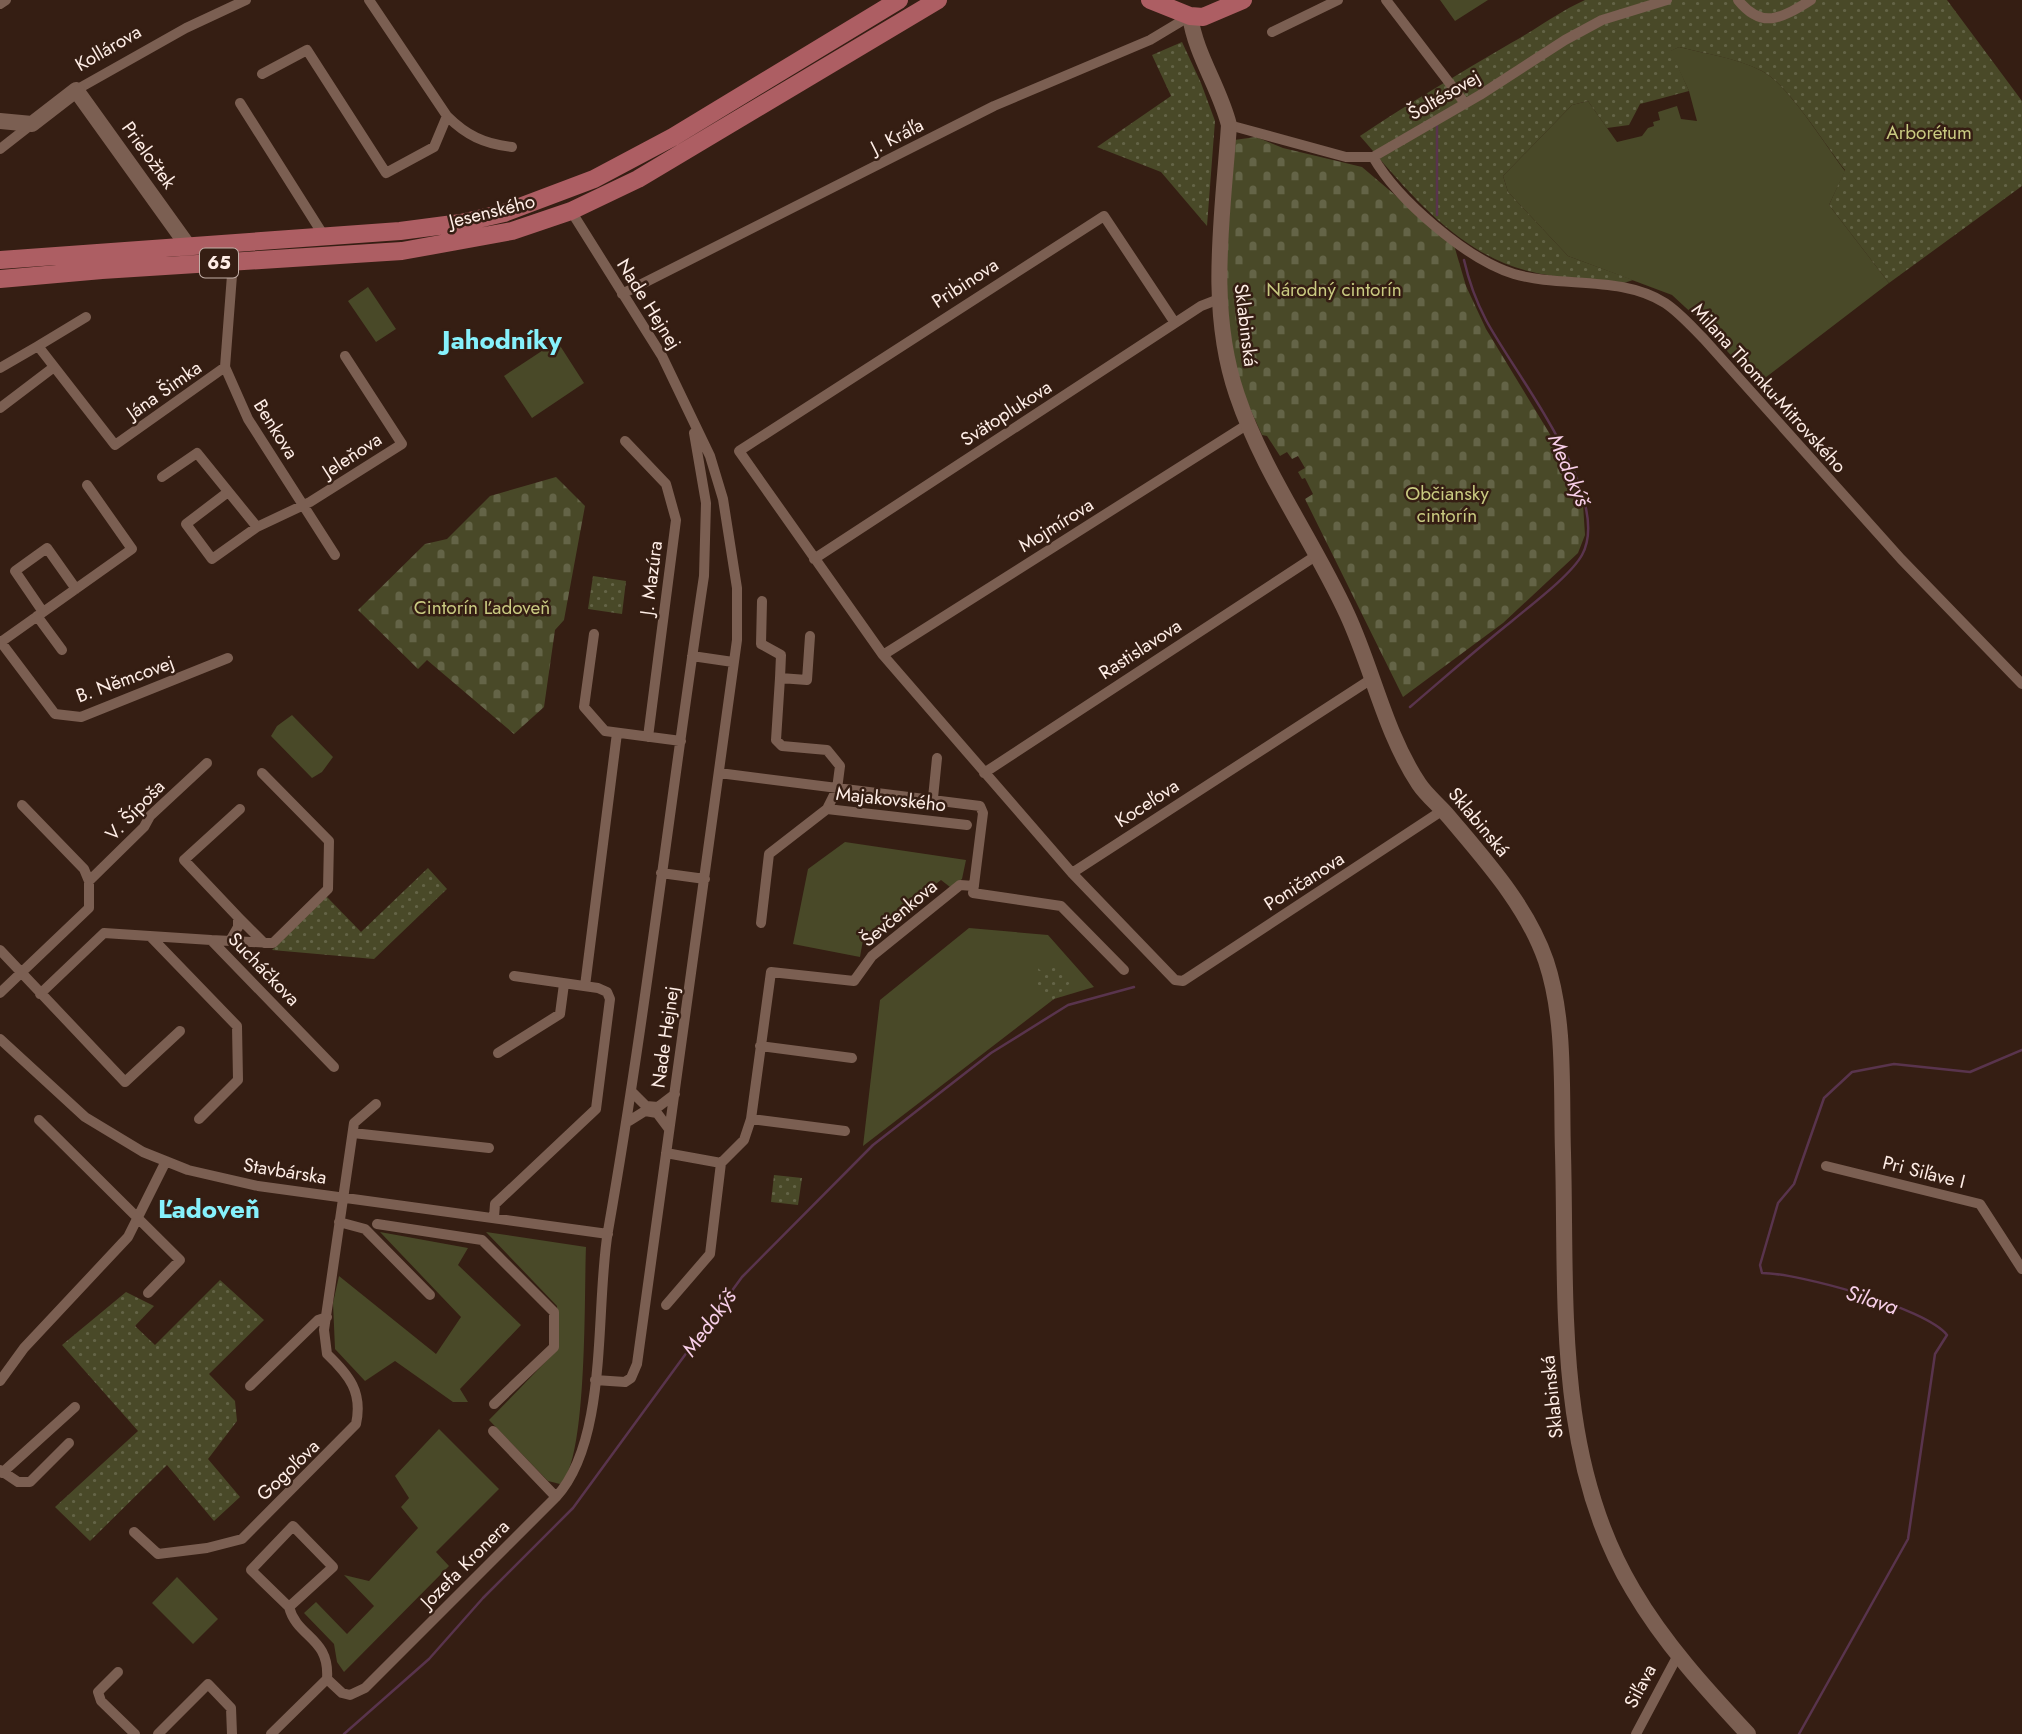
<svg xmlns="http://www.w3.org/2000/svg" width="2022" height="1734" font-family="Jost,sans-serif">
	<defs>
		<pattern id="cemetery-stones" width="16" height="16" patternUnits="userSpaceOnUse" patternTransform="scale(1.75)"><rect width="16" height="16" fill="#494928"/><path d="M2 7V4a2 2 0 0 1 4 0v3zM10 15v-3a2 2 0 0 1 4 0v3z" fill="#646447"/></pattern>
		<pattern id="park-dots" width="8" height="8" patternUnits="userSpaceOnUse" patternTransform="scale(1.75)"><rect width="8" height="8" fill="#494928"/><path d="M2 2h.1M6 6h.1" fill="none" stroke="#646447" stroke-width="1.8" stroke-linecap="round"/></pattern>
	</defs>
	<rect width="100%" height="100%" fill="#351e13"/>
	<path fill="#494928" d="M1440 0H1488L1455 21Z
		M1679 47C1707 54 1737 58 1762 71 1787 83 1826 146 1845 171L1829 205 1889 283 1757 384 1698 319 1672 295 1568 256 1508 192 1503 176 1572 105 1588 101 1617 142 1642 136 1648 128 1654 126 1653 122 1660 120 1658 112 1677 106 1681 119 1697 121 1689 91 1670 51Z
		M368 287 396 329 376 342 348 301Z
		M557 341 584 383 532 418 504 376Z
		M292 715 333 757 322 772 312 778 271 736 277 726Z
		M845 842 966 860 962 879 950 887 941 880 863 940 860 957 793 944 808 869Z
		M969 928 1048 935 1094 987 1054 999 863 1146 880 1000Z
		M380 1232 468 1248 458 1265 521 1325 460 1389 468 1402H453L395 1361 365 1381 335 1349 333 1303 339 1276 436 1354 461 1317Z
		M486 1232 586 1247C584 1290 588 1462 560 1484L548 1481 489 1420 558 1349 557 1306Z
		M439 1429 499 1489 436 1552 449 1566 344 1672 337 1662 334 1644 304 1613 316 1602 347 1634 374 1606 344 1575 369 1581 418 1528 401 1507 409 1498 395 1476Z
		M177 1577 218 1619 193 1644 152 1603Z"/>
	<path fill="url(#cemetery-stones)" d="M1256 137 1283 148 1362 167 1454 245 1466 286 1486 329 1565 459 1583 504 1585 535 1578 553 1503 623 1403 697 1305 499 1313 494 1305 478 1302 479 1298 472 1305 468 1298 456 1292 459 1287 452 1280 456 1267 436 1262 435 1237 380 1224 301 1234 140Z
		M556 477 585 506 564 620 555 630 544 707 514 734 427 660 418 669 358 610 425 544 447 539 490 496Z"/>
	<path fill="url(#park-dots)" d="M1585 0H1947L2022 101V186L1889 283 1829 205 1845 170C1826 146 1787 83 1762 71 1736 58 1707 54 1679 47L1671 51 1689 91 1640 104 1629 125 1607 128 1588 101 1572 105 1503 176 1508 192 1568 256 1633 280 1624 283C1593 280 1559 279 1528 271 1456 253 1406 189 1360 136 1409 103 1460 73 1511 43 1537 29 1558 12 1585 0Z
		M1182 42 1201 83 1215 121 1207 226 1161 172 1097 147 1171 96 1152 55Z
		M593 576 626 581 622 614 588 609Z
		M428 868 447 889 374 959 272 950 326 896 361 932Z
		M1053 963 1072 981 1053 1000 1034 981 1038 977 1033 973 1038 968 1043 973Z
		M774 1175 802 1178 798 1205 771 1202Z
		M220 1280 264 1320 209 1374 235 1401 237 1421 208 1459 240 1497 214 1521 167 1465 90 1541 55 1507 138 1431 62 1345 126 1292 154 1306 135 1326 155 1345Z"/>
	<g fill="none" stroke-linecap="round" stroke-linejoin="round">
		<path stroke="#59344d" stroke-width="2.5" d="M1437 124V215
			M1410 707C1444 678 1478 648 1512 621 1531 605 1571 575 1582 555 1614 497 1514 373 1486 320 1476 301 1469 282 1464 260
			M344 1734 429 1659 483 1598 573 1508 742 1277 873 1145 991 1053 1068 1005 1134 987
			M1799 1734 1908 1539 1935 1354 1947 1335C1926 1308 1798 1273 1762 1273L1760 1265 1778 1203 1794 1184 1824 1098 1852 1072 1894 1064 1970 1072 2022 1050"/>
		<path stroke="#7b5f52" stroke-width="10" d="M1386 0 1464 102
			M1738 0C1763 31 1783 17 1811 0
			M0 4 6 0
			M1272 32 1338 0
			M262 74 307 50 386 173 434 147 447 116 369 0
			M76 90 186 28 246 0
			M240 103 324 236
			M447 116C466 135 484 144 512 147
			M1229 125 1346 157H1373L1480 95 1565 40 1602 20 1667 0
			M0 149 32 124
			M1373 157C1398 200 1466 259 1514 274 1562 288 1621 275 1665 303 1680 313 1692 327 1704 339L1901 559 2022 684
			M571 211 662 356 710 456 723 499 737 588V640L637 1364 631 1378 625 1382 595 1380
			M622 294 994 106 1150 40 1190 16
			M38 346 86 317
			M225 367 248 419 335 555
			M0 368 38 346 115 445 225 367 233 262
			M0 408 54 367
			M625 441 666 484 676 520 648 737
			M162 477 197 453 257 527
			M228 492 186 524 212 559 257 527 310 502 402 444 345 356
			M814 559 1201 306 1219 299
			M762 601 761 644 781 655 780 678 807 680 810 636
			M43 612 15 571 47 548 76 589
			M37 616 62 650
			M594 634 584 707 605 731 681 741
			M0 641 55 714 81 717 228 658
			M1 642 132 549 87 485
			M883 655 1248 424
			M692 656 733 662
			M780 678 776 740 782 746 827 750 840 766 837 789 827 809
			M1373 678 1072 873 1175 980 1183 981 1443 810
			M719 773 980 806 983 813 973 893 1061 906 1124 970
			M984 773 1317 555
			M933 798 937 758
			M22 805 84 869 89 881
			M661 873 705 879
			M1072 873 883 655 739 451 1104 216 1175 323
			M238 917 264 943
			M761 923 769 854 827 809 967 825
			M150 936 237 1026 238 1080 199 1119
			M211 940 273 943 328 889 329 841 262 773
			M230 941 238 927V917L184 860 240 809
			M0 950 125 1082 180 1031
			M585 986 617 733
			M0 993 89 908V881L144 827 150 816 207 763
			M40 994 104 933 211 940 334 1067
			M0 1039 85 1117 143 1152 188 1170 258 1186 608 1234
			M760 1046 852 1058
			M498 1053 560 1014 564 984
			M633 1093 646 1106 658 1107 675 1094
			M751 1119 845 1131
			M39 1120 180 1260 148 1293
			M629 1121 645 1111 657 1113 669 1129
			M353 1133 489 1148
			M666 1153 721 1163
			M1826 1166 1980 1204 2022 1269
			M494 1217 495 1204 596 1109 610 999 607 992 598 988 514 976
			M339 1222 365 1229 430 1295
			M377 1224 482 1240 554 1312V1347L494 1404
			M666 1305 710 1254 721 1163 744 1140 751 1119 771 972 854 981 872 956 960 885 974 886
			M0 1381 24 1348 128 1237 166 1161
			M250 1386 318 1320 327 1317
			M0 1470 18 1482H30L69 1443
			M2 1473 75 1407
			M556 1497C609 1440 595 1306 608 1231 646 1014 671 794 704 576L706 503 694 433
			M134 1532 158 1554 207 1548 242 1539 356 1424C363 1392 349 1375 327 1354L324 1330 354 1123 376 1104
			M289 1607 333 1567 293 1526 251 1570 289 1607C297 1638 330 1637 327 1679
			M118 1672 98 1692 101 1701 135 1734
			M158 1734 208 1684 231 1708 232 1734
			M271 1734 327 1679 342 1693 350 1695 365 1688 556 1497 493 1431
			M1636 1734 1678 1655"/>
		<path stroke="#7b5f52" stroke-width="16" d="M1190 16C1196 56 1219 86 1229 125 1223 214 1207 308 1237 395 1263 472 1313 540 1347 614 1373 670 1385 733 1419 784 1427 796 1439 805 1449 817 1486 861 1527 906 1546 961 1566 1021 1561 1091 1563 1153 1567 1301 1554 1458 1633 1590 1664 1643 1706 1689 1748 1734
			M0 121 32 124 76 90 188 246"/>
		<path stroke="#ad5e63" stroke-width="18" d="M1150 0 1190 16 1203 17 1243 0
			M0 260 400 231 461 223 504 213 594 179 673 137 899 0
			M0 279 102 270 402 251 512 231 571 211 638 179 938 0"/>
	</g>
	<g text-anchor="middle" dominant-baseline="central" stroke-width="5" stroke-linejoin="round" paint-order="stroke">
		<rect fill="#351e13" stroke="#c2afa7" stroke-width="2" x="200" y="248.5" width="38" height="29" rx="5"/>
		<g font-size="18" font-weight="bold" fill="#feede6">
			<text x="219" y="263">65</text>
		</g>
		<g font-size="19" fill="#feede6" stroke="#351e13">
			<text transform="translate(108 48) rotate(-30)">Kollárova</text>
			<text transform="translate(1444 95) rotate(-30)">Šoltésovej</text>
			<text transform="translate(897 136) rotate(-27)">J. Kráľa</text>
			<text transform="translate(149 155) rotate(54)">Prieložtek</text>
			<text transform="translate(492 211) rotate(-14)">Jesenského</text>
			<text transform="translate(965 283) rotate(-33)">Pribinova</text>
			<text transform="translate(649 304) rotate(58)">Nade Hejnej</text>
			<text transform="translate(1246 325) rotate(83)">Sklabinská</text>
			<text transform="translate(1769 388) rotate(48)">Milana Thomku-Mitrovského</text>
			<text transform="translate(164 390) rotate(-35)">Jána Šimka</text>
			<text transform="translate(1006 413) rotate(-33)">Svätoplukova</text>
			<text transform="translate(276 429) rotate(58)">Benkova</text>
			<text transform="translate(352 455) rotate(-33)">Jeleňova</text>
			<text transform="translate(1056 525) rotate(-32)">Mojmírova</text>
			<text transform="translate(651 578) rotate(-83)">J. Mazúra</text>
			<text transform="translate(1140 649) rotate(-33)">Rastislavova</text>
			<text transform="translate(125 679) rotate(-20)">B. Němcovej</text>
			<text transform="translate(891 799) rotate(6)">Majakovského</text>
			<text transform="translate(1147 803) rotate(-33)">Koceľova</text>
			<text transform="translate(135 810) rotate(-46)">V. Šípoša</text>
			<text transform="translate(1479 822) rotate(50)">Sklabinská</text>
			<text transform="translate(1304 881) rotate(-33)">Poničanova</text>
			<text transform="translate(899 913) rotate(-40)">Ševčenkova</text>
			<text transform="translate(264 969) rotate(46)">Sucháčkova</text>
			<text transform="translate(665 1037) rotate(-82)">Nade Hejnej</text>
			<text transform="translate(285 1171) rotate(9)">Stavbárska</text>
			<text transform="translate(1924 1172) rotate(14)">Pri Siľave I</text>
			<text transform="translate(1552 1397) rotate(-96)">Sklabinská</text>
			<text transform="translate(288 1470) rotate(-44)">Gogoľova</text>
			<text transform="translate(465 1564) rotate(-45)">Jozefa Kronera</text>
			<text transform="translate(1640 1686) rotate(-62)">Siľava</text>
		</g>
		<g font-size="19" fill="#c9ca81" stroke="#351e13">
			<text x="1929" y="132">Arborétum</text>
			<text x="1334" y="289">Národný cintorín</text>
			<text x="1447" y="493">Občiansky<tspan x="1447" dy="22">cintorín</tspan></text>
			<text x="482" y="607">Cintorín Ľadoveň</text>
		</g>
		<g font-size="21" font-style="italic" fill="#f8cfe9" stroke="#351e13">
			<text transform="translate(1569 470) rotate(67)">Medokýš</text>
			<text transform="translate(1872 1300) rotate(18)">Silava</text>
			<text transform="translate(709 1323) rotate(-54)">Medokýš</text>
		</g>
		<g font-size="26" font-weight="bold" fill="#86f1fc" stroke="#351e13">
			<text x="502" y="340">Jahodníky</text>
			<text x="209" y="1209">Ľadoveň</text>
		</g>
	</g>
</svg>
